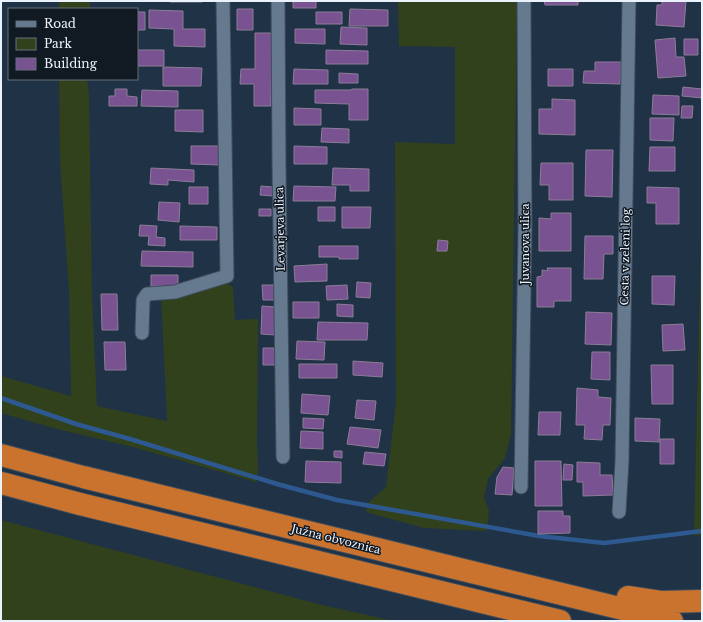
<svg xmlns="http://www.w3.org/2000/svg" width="703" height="622" font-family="'Libre Baskerville',serif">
	<rect width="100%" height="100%" fill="#203245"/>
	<path fill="#31411c" d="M59 1H90V9H59Z
		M398 1H517L511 435 505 458 488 479 484 498 489 510 487 531 424 528 366 512 369 502 386 487 396 403 395 142 455 144V47L399 46Z
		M59 79H87L89 94 92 294 97 406 167 421 161 296 194 294 214 287 219 283 228 284 233 287 235 320 258 319 257 441 258 472 256 482 133 447 57 429 1 413V376L71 396 69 290 60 163Z
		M701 234 702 535 694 536Z
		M1 520 322 605 394 621H1Z"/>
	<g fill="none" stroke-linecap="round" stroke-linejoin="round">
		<path stroke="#2d5890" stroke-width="4.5" d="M1 398 76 424 130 439 277 484 337 500 539 536 604 543 702 531"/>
	</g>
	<path fill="#795391" stroke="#8c7d97" d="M170 1H202V2H170Z
		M293 1H316V8H293Z
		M544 1H578V5H545Z
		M662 1H686L684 27 656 25 657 5H662Z
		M237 9H253V30H237Z
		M350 9 388 10V26H349Z
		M149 10 183 11V29H205V47L174 46V29L149 28Z
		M137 12H145V30H137Z
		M316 12H342V24H316Z
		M341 27 367 28V45L340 44Z
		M295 29H325V44L295 43Z
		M255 33H272L271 106H254V84H240L241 69H255Z
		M675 38 676 57H684L686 76 658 78 655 40Z
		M684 39H698V55H684Z
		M137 50H164V66H137Z
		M326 50 368 51V64H326Z
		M595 62H621L620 84 583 83 584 71H595Z
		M163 67 202 68 201 86H163Z
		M294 69 328 70V84H293Z
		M548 69H573V86H548Z
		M339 73 358 74V83H339Z
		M683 87 702 89V98L682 96Z
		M115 89H127V96L137 97V106H109V96H115Z
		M352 89H368V120H349V104L315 103V90H351Z
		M142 90 178 91V107L141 106Z
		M653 95 679 96V115L652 114Z
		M552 99 575 100V135L539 134V109H552Z
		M682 106H693L692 118H681Z
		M294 108 321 109V125H294Z
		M175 110H203V132L175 131Z
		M650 118H674L673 141 650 140Z
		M322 128 349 129V143L321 142Z
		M191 146H219V165L191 164Z
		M294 146 327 147V164H294Z
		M650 147H675V171H649Z
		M586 150H613L612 197 585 196Z
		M541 163H573V200H549V185H540Z
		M151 168 194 170V182L168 180V185L150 184Z
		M333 168 369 169V191H350V185H332Z
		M261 186 273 187V196L260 195Z
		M294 186 336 187 335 201H293Z
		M189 187H208V204H189Z
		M647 187 679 188V224H656V203H647Z
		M159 202 180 203 179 222 158 220Z
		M318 207H335V221H318Z
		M342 207H371L370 228H342Z
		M259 209H271V216H259Z
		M551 213H571V251H539V218L551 219Z
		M140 225 157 226 156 237 165 238V246L148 245 149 236H139Z
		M180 226 217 227V240H180Z
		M585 236H613V254H604L603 279H584Z
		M438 240 448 241 447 251H437Z
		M319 246H358V259H339V257H319Z
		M142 251 193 252V267L141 266Z
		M327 264V281L295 282 294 266Z
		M547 268H571V301H554V307H537V277L542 276V270L548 271Z
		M151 275H178V287L151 286Z
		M652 276H675L674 305 652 304Z
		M357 282 371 283 370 298 356 297Z
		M262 285H276V300H263Z
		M347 285 348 299 327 300 326 286Z
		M101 294H117L118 330H102Z
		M293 302H319V318H293Z
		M337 304 353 305V317L337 316Z
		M262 306 276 307 275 335 261 334Z
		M586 312 612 313 611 345 585 344Z
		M318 322 368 323 367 340H317Z
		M683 324 685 350 663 351 662 325Z
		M297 341 325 342 324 360 296 359Z
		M104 342H125L126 370H105Z
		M263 348H275V365H263Z
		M592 352H610V380L591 379Z
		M353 361 383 363 382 377 353 375Z
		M299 364H337V378H299Z
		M651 365H673V404H652Z
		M577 388 598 390V397L611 398 610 425H603L602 440 584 439 585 425H576Z
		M302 394 330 396 328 415 301 413Z
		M357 400 376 401 374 420 355 418Z
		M539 412H561L560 435H538Z
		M303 418 324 419 323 429 303 428Z
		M635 418 660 419 659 442 635 441Z
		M350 427 381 430 378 448 347 444Z
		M301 431 323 432V449L300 448Z
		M660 439H674V464H660Z
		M334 451H342V458L334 457Z
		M365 452 386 454 384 466 363 464Z
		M306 461 341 462V483L305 482Z
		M535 461H561L562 506H535Z
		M577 462 600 463V475H612L613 495 583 496V482H577Z
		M564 464 573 465 572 480H563Z
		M503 467 514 468 512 495 495 494 497 477Z
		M538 511H563V516H570V533L538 534Z"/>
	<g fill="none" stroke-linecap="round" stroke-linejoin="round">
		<g stroke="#3f4d5d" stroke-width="15">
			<path id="minor" d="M278 1 279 163 283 457
				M142 333 143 300 147 294 175 292 227 276 223 1
				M521 487 525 230 524 1
				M619 512 622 461 629 1"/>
		</g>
		<g stroke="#3f4d5d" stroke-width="24">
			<path id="motorway" d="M1 455 83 477 672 621
				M1 483 80 504 560 621
				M628 597 661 602 702 601"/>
		</g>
		<use href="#minor" stroke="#65798f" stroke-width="13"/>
		<use href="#motorway" stroke="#c9732e" stroke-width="22"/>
	</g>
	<g text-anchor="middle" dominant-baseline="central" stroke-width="3" stroke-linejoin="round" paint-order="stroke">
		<g font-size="11" fill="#e9f2fd" stroke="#111922">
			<text transform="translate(280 229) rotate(-91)">Levarjeva ulica</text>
			<text transform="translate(525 244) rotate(-90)">Juvanova ulica</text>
			<text transform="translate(625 257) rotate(-89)">Cesta v zeleni log</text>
			<text transform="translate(336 539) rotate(14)">Južna obvoznica</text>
		</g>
	</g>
	<rect width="703" height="622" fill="none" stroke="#e9f2fd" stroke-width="4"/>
	<rect x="8" y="8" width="130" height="72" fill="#111922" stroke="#67707a"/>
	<rect x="16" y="21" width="20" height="6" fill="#65798f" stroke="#67707a"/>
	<text x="44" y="28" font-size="12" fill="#e9f2fd">Road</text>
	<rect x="16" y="38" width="20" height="12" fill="#31411c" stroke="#67707a"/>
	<text x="44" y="48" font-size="12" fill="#e9f2fd">Park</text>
	<rect x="16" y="58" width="20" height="12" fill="#795391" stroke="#67707a"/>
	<text x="44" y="68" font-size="12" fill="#e9f2fd">Building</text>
</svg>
